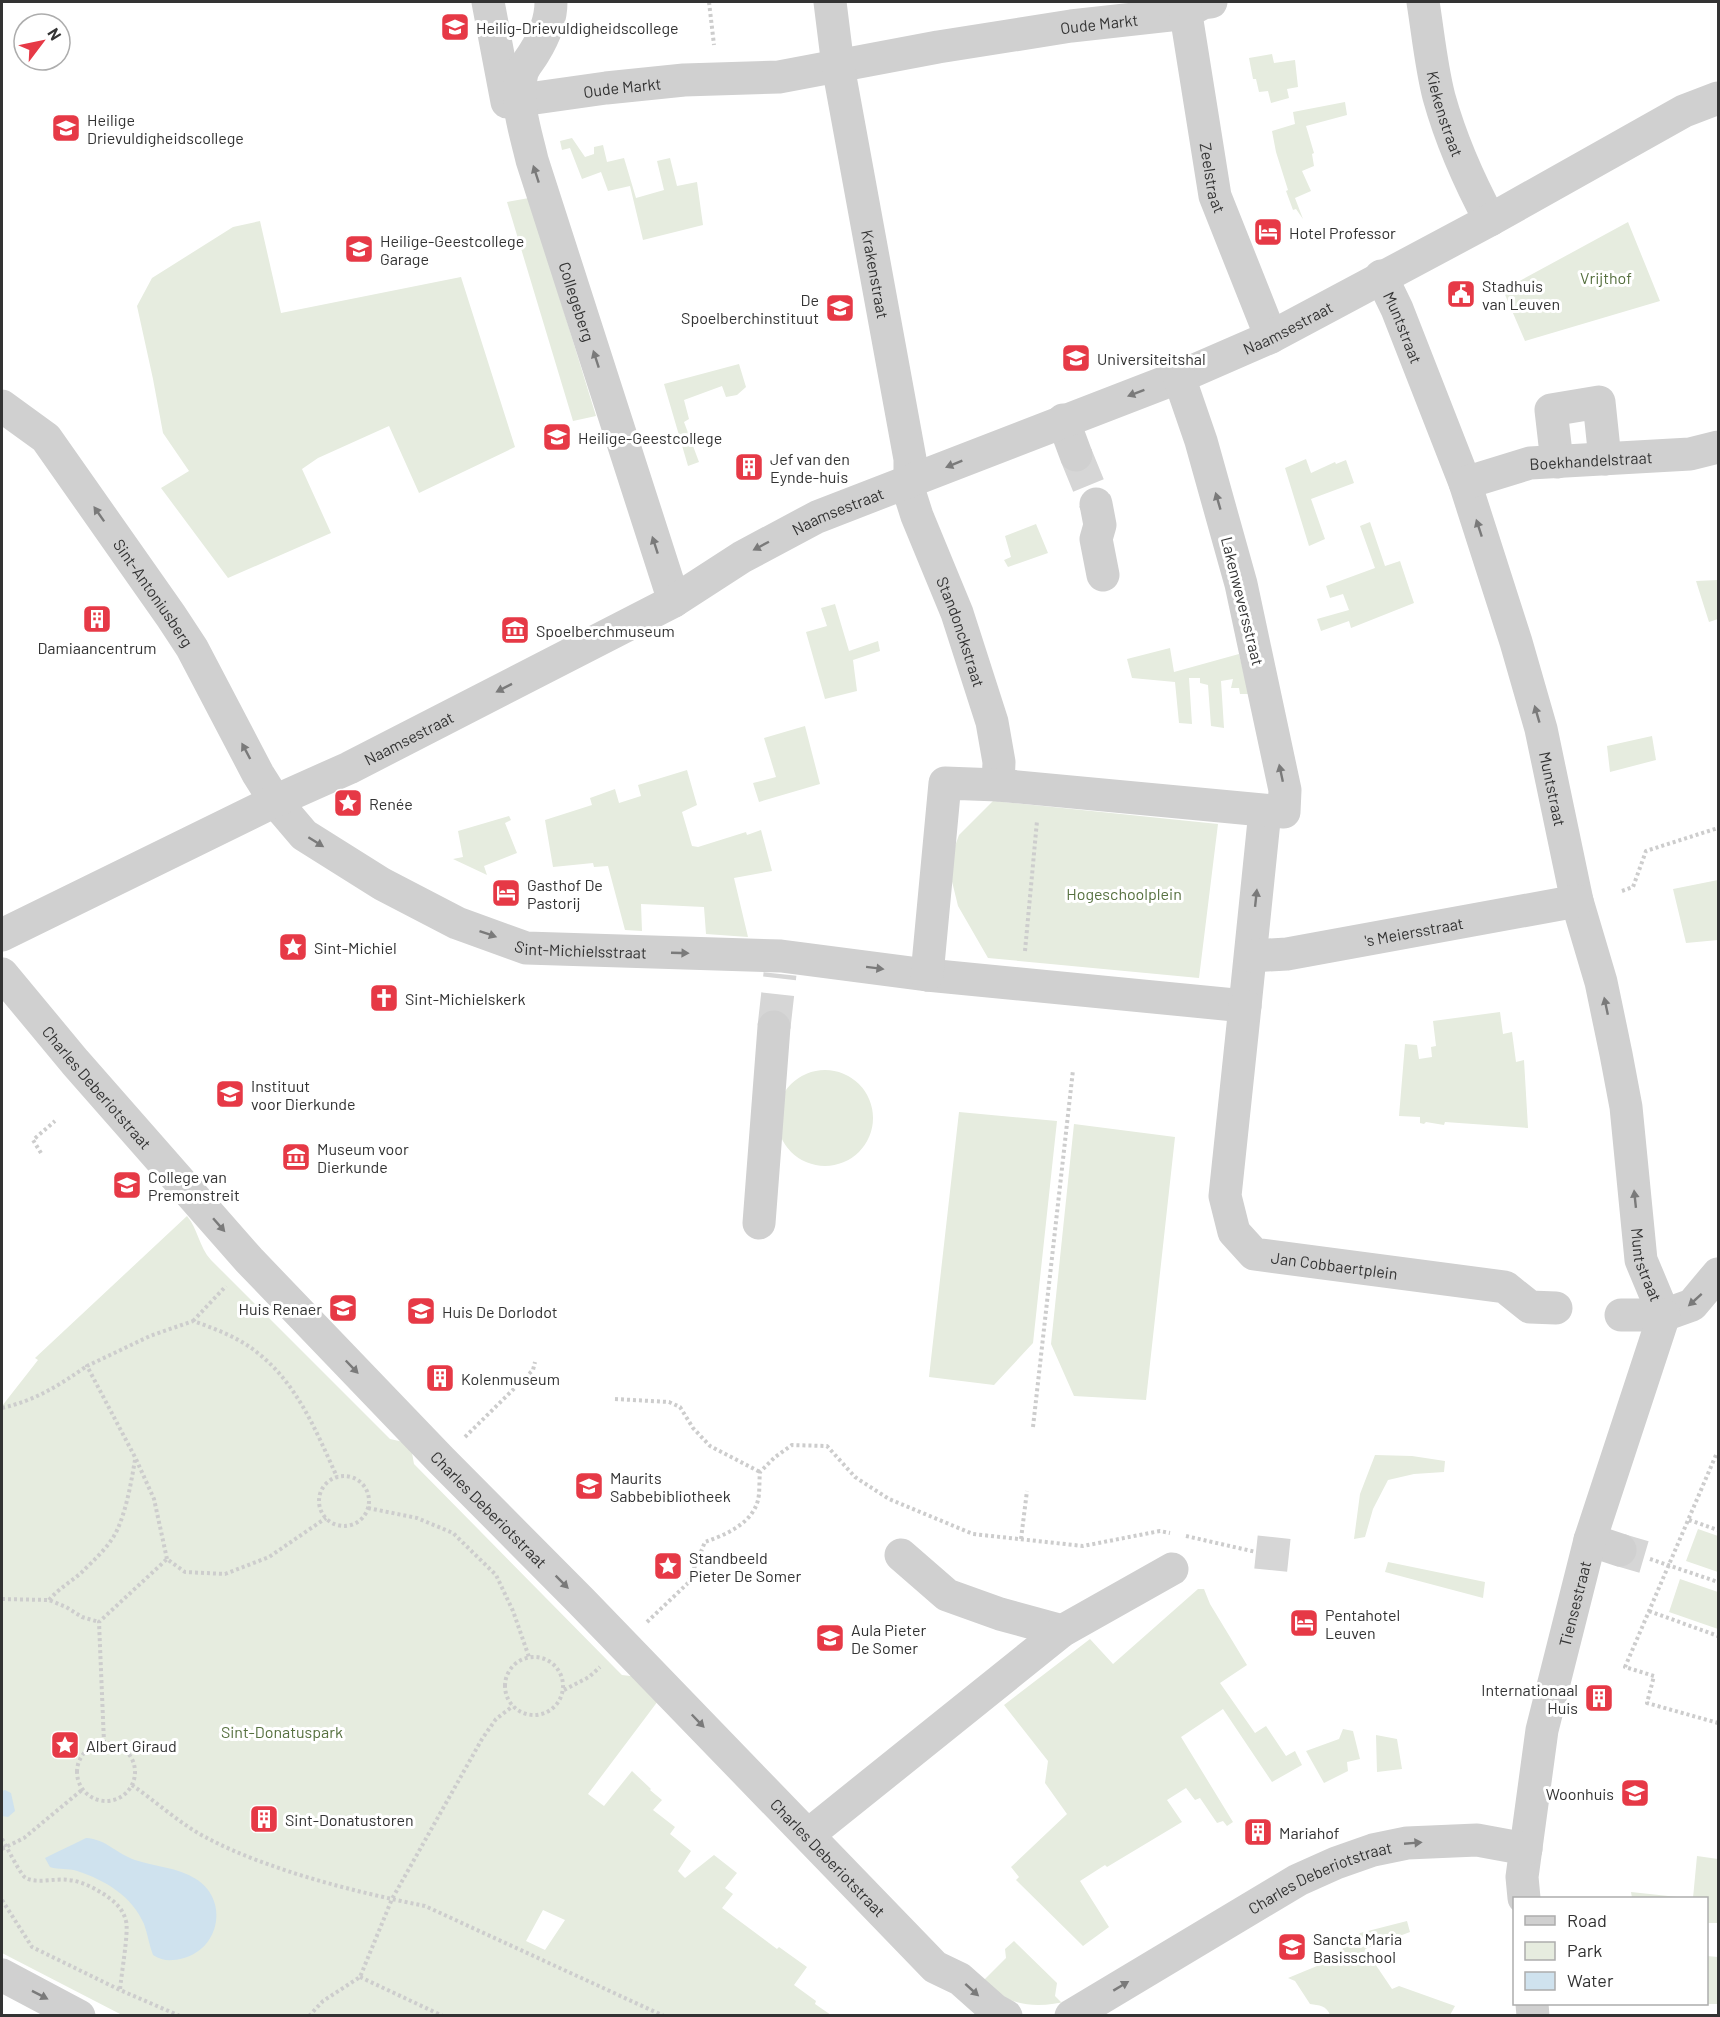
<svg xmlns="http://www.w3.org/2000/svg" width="1720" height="2017" font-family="Barlow,sans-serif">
	<rect width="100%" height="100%" fill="#fff"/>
	<path fill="#e6ecdf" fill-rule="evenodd" d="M1272 54 1274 63 1295 60 1298 87 1287 89 1289 98 1271 103 1268 91 1259 92 1256 79H1253L1249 58Z
		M1345 102 1347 115 1306 126 1314 153 1312 154 1314 166 1302 171 1311 191 1295 198 1303 219 1296 209 1293 210 1286 191 1288 190 1276 152 1272 131 1295 124 1293 112Z
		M572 138 585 157 594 154V147L603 145 607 162 624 158 636 198 664 190 657 161 670 158 677 186 697 182 703 225 643 240 630 186 608 191 601 172 582 179 570 148 562 150 560 141Z
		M529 198 596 416 573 421 507 202Z
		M260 221 281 313 461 277 515 447 419 493 389 426 318 458 302 469 331 533 228 578 161 488 189 471 163 433 153 379 137 306 152 278 233 227Z
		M1628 222 1660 301 1525 341 1503 290Z
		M739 364 746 387 737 395 726 397 722 386 684 400 689 419 684 422 699 462 688 466 664 384Z
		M1306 459 1311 473 1335 462 1336 464 1346 460 1354 483 1311 499 1325 539 1309 546 1285 468Z
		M1370 522 1385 566 1400 561 1414 603 1351 628 1349 621 1321 631 1317 619 1349 610 1343 594 1330 598 1326 586 1375 568 1360 526Z
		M1036 524 1048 553 1008 567 1004 560 1011 557 1005 536Z
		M1718 580V619L1709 622 1696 581Z
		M835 604 849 651 878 641 880 651 853 660 857 691 825 699 806 632 827 626 821 608Z
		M1170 648 1174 672 1239 654 1249 694H1240L1239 688H1231L1233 679 1221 681 1224 728 1211 726 1208 685 1200 683V678H1189L1192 724 1179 723 1175 682 1132 678 1127 659Z
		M805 726 820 784 759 802 753 783 776 777 764 738Z
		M1652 736 1656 760 1610 772 1607 746Z
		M687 770 697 805 682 812 692 846 698 847 746 832 747 835 761 830 772 871 734 878 748 937 706 934 704 907 641 904 642 931 625 930 608 866 594 867 593 863 553 867 545 820 592 805 590 798 615 789 619 803 641 796 638 785Z
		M993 801 1218 824 1199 978 988 958 958 906 948 865 959 835Z
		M509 816 511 820 505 823 517 853 484 866 487 875 453 859 463 857 458 831Z
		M1718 880V940L1686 943 1673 889Z
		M1500 1012 1503 1034 1512 1032 1516 1062 1524 1060 1528 1128 1445 1122 1444 1125 1426 1122 1424 1124 1420 1123V1117L1399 1116 1405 1044 1417 1045 1419 1059 1432 1057 1431 1047 1436 1046 1433 1021Z
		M777 1118a48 48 0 1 1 96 0a48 48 0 1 1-96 0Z
		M959 1112 1057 1121 1033 1343 994 1385 929 1377Z
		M1074 1124 1175 1137 1146 1400 1074 1396 1051 1344Z
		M187 1216C198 1229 199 1247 211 1260L390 1439C410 1443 411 1444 414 1464L615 1668 622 1675 639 1677 661 1697 588 1794 604 1806 632 1771 651 1789 650 1790 662 1800 653 1810 675 1827 670 1834 691 1851 678 1871 685 1878 714 1855 737 1873 725 1888 733 1894 722 1908 777 1949 779 1947 807 1967 794 1985 816 2001 815 2004 831 2015H122L2 1953V1406L38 1360 35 1358ZM543 1910 565 1920 545 1950 526 1941Z
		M1375 1455 1412 1456 1445 1461 1444 1472 1414 1474 1388 1480 1373 1509 1365 1537 1354 1539 1360 1494Z
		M1698 1529 1718 1536V1572L1686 1561Z
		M1388 1562 1485 1582 1483 1598 1385 1572Z
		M1680 1579 1718 1592V1629L1669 1612Z
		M1198 1589H1204L1210 1604 1247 1665 1220 1683 1255 1733 1266 1726 1286 1756 1295 1751 1302 1765 1272 1782 1223 1709 1181 1737 1233 1822 1227 1826 1223 1821 1217 1823 1200 1798 1195 1800 1186 1788 1167 1800 1182 1822 1107 1867 1105 1865 1080 1881 1109 1927 1083 1946 1016 1880 1019 1877 1011 1867 1067 1814 1045 1783 1048 1761 1004 1705 1090 1639 1113 1664Z
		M1343 1729 1353 1731 1360 1759 1347 1762 1348 1771 1324 1783 1306 1751 1339 1739Z
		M1376 1735 1397 1739 1402 1769 1377 1772Z
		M1697 1856 1718 1859V1923H1707L1706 1898H1693Z
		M1631 1892 1687 1898H1632Z
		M1407 1921 1410 1932 1365 1949 1392 1989 1399 1986 1455 2006 1450 2015H1330C1327 2006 1319 2005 1310 2004L1295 1981 1288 1978 1329 1961 1360 1933Z
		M1014 1941 1057 1983 1055 1996 1061 2002 1069 2001C1047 2006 1023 2008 1002 1996 995 1993 989 1986 983 1981L1006 1958 1005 1949Z
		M1707 1956 1718 1957V2004H1640H1706Z"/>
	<path fill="#cfe2ee" d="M5 1790 11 1793 15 1811 8 1817 2 1816V1791Z
		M86 1838C106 1839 117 1854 135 1860 156 1867 177 1867 196 1879 229 1900 220 1948 184 1958 172 1961 164 1962 153 1955 149 1945 148 1935 144 1924 132 1896 105 1880 77 1871 68 1868 59 1870 50 1867L45 1858C58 1851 73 1845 86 1838Z"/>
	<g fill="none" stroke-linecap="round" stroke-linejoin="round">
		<path stroke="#d6d6d6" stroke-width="33" stroke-dasharray="33 16" stroke-linecap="butt" d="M1076 455 1096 504
			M774 1027 780 974
			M1620 1550 1644 1557
			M1256 1552 1304 1557"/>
		<path stroke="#cdcdcd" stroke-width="4" stroke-dasharray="3 3" stroke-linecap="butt" d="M709 2 714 45
			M1622 891 1633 887 1646 851 1718 828
			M1025 951 1037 821
			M41 1153 33 1140 55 1121
			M193 1321 226 1286
			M615 1399 669 1402 680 1407 693 1428 710 1446 760 1472
			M2 1408C36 1400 58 1386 87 1366
			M1033 1427 1073 1070
			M465 1437 533 1370 535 1362
			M1716 1455 1625 1667 1654 1676 1647 1703 1718 1723
			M319 1501a25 25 0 1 1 50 0a25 25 0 1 1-50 0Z
			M368 1508 417 1518 453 1533 496 1575 513 1611 529 1657
			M1689 1520 1718 1530
			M1186 1536 1256 1552
			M1021 1539 1027 1491
			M167 1559 154 1499 136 1459 87 1366 150 1336 193 1321C216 1329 240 1338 259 1354 298 1385 317 1433 337 1477
			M1650 1559 1718 1582
			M2 1599 49 1600 66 1607 82 1617 99 1622
			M49 1600C59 1588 71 1582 82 1572 94 1560 111 1545 118 1528 127 1507 131 1483 135 1460
			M1649 1611 1718 1636
			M647 1622 688 1583 705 1542C725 1535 752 1524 758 1500 760 1492 759 1481 760 1472L775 1457 792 1445 827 1446 855 1477 889 1499 973 1534 1083 1546 1160 1531 1170 1533
			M505 1686a29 29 0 1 1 58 0a29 29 0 1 1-58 0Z
			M564 1690 589 1677 600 1667
			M104 1743 99 1622 167 1559 185 1572 225 1574 269 1557 326 1518
			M77 1772a29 29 0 1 1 58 0a29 29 0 1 1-58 0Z
			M132 1785C155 1801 183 1826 207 1838 270 1871 356 1892 425 1906L664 2016
			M2 1839C7 1847 21 1876 26 1878 38 1884 55 1878 68 1880 81 1881 92 1887 102 1893 113 1900 123 1908 126 1921 129 1931 121 1976 120 1990
			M2 1849 24 1838 83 1789
			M2 1900 32 1947 120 1990 180 2016
			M360 1977 443 2016
			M309 2016 323 2001 360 1977 392 1899 482 1739 496 1719 513 1706"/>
		<g stroke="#d0d0d0" stroke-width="33">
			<path id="s1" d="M488 2 507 102 606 88 684 80 779 77 938 47 1071 26 1170 15 1186 12 1203 3 1211 2"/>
			<path id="s2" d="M551 2C551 21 544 37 534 53 530 60 524 66 522 73 514 101 526 133 532 160L674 601"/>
			<path id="s3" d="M830 2 838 66 910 459V494L917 516 957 613 992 722 999 762 998 785"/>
			<path id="s4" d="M1184 2 1215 196 1271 337"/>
			<path id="s5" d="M1423 2C1428 33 1431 66 1439 97 1451 140 1469 181 1490 220"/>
			<path id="s6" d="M1381 276 1397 309 1465 483 1516 642 1541 729 1577 901 1601 982 1616 1054 1626 1107 1641 1260 1664 1315"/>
			<path id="s7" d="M2 406 46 438 171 616 192 648 258 774 275 801 304 835 382 884 457 923 526 948 781 956 927 975 1245 1006 1265 811"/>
			<path d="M1063 420 1076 455"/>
			<path d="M1557 462 1551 410 1599 402 1605 459"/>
			<path id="s8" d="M1465 483 1530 463 1690 454 1718 447"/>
			<path d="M1096 504 1100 525 1096 539 1103 575"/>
			<path id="s9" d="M2 935 275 801 349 768 674 601 742 557 817 517 1179 377 1271 337 1490 220 1684 111 1718 98"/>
			<path id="s10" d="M1251 956 1287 954 1577 901"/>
			<path id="s11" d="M2 974 75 1062 249 1260 441 1460 581 1601 935 1967 960 1979 995 2010 1006 2016"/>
			<path d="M927 975 945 783 998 785 1284 812 1285 790 1241 584 1201 441 1179 377"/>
			<path id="s12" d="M1245 1006 1225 1196 1234 1232 1254 1254 1505 1287 1530 1307 1556 1308"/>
			<path d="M759 1223 774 1027"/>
			<path d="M1621 1315H1664L1692 1305 1718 1274"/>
			<path d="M1590 1540 1620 1550"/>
			<path d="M901 1555 947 1595 1000 1614 1062 1631"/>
			<path d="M808 1835 1062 1631 1172 1569"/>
			<path id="s13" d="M1524 1898 1522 1877 1542 1730 1590 1540 1664 1315"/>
			<path d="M2 1975 79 2016"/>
			<path d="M1532 2004 1533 2016"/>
			<path id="s14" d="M1071 2016 1298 1880 1336 1863 1373 1850 1407 1843 1477 1840 1526 1849"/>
		</g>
	</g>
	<defs><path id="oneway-solid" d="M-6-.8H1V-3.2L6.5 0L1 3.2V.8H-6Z" transform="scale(1.5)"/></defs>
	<g fill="#7a7a7a">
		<use href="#oneway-solid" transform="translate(536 174) rotate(-108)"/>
		<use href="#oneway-solid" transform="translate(596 359) rotate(-108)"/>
		<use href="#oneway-solid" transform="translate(1136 393) rotate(159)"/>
		<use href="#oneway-solid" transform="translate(954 464) rotate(158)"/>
		<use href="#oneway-solid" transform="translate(1218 501) rotate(-106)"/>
		<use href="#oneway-solid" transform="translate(99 514) rotate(-125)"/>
		<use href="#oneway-solid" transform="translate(1479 528) rotate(-108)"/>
		<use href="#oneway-solid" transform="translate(655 545) rotate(-108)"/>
		<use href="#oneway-solid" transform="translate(761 546) rotate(152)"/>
		<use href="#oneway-solid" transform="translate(504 688) rotate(153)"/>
		<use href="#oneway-solid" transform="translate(1537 714) rotate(-106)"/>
		<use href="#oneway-solid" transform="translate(246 751) rotate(-118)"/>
		<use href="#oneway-solid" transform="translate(1281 773) rotate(-102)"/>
		<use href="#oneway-solid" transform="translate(316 842) rotate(32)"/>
		<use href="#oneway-solid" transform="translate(1256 898) rotate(-84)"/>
		<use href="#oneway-solid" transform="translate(488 934) rotate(19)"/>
		<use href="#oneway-solid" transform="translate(680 953) rotate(2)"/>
		<use href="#oneway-solid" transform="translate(875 968) rotate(7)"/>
		<use href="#oneway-solid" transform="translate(1606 1006) rotate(-102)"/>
		<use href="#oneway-solid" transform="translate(1635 1199) rotate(-96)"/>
		<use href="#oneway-solid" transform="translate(219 1225) rotate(49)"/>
		<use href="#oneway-solid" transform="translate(1695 1300) rotate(138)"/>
		<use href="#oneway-solid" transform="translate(352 1367) rotate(46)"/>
		<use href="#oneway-solid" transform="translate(562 1582) rotate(45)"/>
		<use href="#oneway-solid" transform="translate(698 1721) rotate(46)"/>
		<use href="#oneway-solid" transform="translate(1413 1843) rotate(-5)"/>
		<use href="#oneway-solid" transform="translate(1121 1986) rotate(-31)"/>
		<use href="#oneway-solid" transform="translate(972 1990) rotate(42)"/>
		<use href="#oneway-solid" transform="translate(40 1995) rotate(27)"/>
	</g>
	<defs>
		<g id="school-square" transform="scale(1.5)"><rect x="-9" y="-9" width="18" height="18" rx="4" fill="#e63946" stroke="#fff"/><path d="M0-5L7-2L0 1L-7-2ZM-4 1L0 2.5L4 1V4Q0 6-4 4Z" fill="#fff"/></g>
		<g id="hotel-square" transform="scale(1.5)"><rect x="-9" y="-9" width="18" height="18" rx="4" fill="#e63946" stroke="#fff"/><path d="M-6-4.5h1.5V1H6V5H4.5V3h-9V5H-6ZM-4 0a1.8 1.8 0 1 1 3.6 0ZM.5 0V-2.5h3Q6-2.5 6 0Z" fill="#fff"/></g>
		<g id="university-square" transform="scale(1.5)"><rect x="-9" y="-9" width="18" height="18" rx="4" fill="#e63946" stroke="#fff"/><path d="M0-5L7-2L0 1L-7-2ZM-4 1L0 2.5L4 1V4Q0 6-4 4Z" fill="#fff"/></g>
		<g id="civic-square" transform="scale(1.5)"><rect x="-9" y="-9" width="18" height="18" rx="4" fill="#e63946" stroke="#fff"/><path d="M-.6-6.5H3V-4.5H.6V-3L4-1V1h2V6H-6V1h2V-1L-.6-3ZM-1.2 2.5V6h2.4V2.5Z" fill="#fff"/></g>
		<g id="building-square" transform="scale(1.5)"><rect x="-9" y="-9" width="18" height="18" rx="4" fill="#e63946" stroke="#fff"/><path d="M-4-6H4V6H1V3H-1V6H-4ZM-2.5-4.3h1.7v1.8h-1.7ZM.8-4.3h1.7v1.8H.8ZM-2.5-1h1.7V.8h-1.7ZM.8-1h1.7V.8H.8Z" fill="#fff"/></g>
		<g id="museum-square" transform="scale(1.5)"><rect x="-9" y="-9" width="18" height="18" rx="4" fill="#e63946" stroke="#fff"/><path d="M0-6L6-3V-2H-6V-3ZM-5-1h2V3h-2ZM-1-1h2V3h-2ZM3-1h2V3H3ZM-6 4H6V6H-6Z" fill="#fff"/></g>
		<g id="sight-square" transform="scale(1.5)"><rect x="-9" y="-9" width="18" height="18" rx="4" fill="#e63946" stroke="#fff"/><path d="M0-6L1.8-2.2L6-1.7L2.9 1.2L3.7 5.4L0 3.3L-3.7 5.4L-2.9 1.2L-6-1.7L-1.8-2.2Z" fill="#fff"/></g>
		<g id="church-square" transform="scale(1.5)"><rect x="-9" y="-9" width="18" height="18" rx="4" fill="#e63946" stroke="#fff"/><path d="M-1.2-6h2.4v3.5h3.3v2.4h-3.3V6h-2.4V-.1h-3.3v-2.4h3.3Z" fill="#fff"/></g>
	</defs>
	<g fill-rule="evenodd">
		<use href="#school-square" x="455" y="27"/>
		<use href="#school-square" x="66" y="128"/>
		<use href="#hotel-square" x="1268" y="232"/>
		<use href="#university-square" x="359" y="249"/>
		<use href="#civic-square" x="1461" y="294"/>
		<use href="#university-square" x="840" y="308"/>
		<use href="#university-square" x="1076" y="358"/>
		<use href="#university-square" x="557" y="437"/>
		<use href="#building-square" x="749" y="467"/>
		<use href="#building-square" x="97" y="619"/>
		<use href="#museum-square" x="515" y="630"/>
		<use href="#sight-square" x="348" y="803"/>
		<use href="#hotel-square" x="506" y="893"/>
		<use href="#sight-square" x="293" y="947"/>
		<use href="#church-square" x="384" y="998"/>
		<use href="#university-square" x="230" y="1094"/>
		<use href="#museum-square" x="296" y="1157"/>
		<use href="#university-square" x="127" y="1185"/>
		<use href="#university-square" x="343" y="1308"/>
		<use href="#university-square" x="421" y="1311"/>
		<use href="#building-square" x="440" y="1378"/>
		<use href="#university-square" x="589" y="1486"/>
		<use href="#sight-square" x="668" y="1566"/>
		<use href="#hotel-square" x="1304" y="1623"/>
		<use href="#university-square" x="830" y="1638"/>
		<use href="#building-square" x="1599" y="1698"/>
		<use href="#sight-square" x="65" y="1745"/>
		<use href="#university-square" x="1635" y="1793"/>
		<use href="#building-square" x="264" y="1819"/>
		<use href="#building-square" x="1258" y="1832"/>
		<use href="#school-square" x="1292" y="1947"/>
	</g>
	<g text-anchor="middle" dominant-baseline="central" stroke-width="6" stroke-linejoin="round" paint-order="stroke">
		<g font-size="16" fill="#333" stroke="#fff">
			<text stroke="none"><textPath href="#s1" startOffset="700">Oude Markt</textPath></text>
			<text stroke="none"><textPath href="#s1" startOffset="218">Oude Markt</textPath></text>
			<text stroke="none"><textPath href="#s5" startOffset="114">Kiekenstraat</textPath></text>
			<text stroke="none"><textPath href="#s4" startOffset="178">Zeelstraat</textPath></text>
			<text stroke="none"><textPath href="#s3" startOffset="276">Krakenstraat</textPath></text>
			<text stroke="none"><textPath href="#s2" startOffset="315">Collegeberg</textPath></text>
			<text stroke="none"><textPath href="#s9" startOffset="1424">Naamsestraat</textPath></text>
			<text stroke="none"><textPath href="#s6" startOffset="56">Muntstraat</textPath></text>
			<text stroke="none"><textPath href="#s8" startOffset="129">Boekhandelstraat</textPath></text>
			<text stroke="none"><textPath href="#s9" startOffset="938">Naamsestraat</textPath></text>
			<text stroke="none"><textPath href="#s7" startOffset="243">Sint-Antoniusberg</textPath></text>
			<text transform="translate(1243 601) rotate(76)">Lakenweversstraat</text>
			<text stroke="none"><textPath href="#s3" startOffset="646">Standonckstraat</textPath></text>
			<text stroke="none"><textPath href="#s9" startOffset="452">Naamsestraat</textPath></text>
			<text stroke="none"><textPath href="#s6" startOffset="542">Muntstraat</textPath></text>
			<text stroke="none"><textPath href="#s10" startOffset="165">'s Meiersstraat</textPath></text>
			<text stroke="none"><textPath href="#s7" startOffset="834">Sint-Michielsstraat</textPath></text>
			<text stroke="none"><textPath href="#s11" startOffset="148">Charles Deberiotstraat</textPath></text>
			<text stroke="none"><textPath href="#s6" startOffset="1028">Muntstraat</textPath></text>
			<text stroke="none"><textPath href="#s12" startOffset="339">Jan Cobbaertplein</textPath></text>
			<text stroke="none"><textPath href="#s11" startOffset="724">Charles Deberiotstraat</textPath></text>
			<text stroke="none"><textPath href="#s13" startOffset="300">Tiensestraat</textPath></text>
			<text stroke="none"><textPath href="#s11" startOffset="1210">Charles Deberiotstraat</textPath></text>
			<text stroke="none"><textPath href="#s14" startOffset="286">Charles Deberiotstraat</textPath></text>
		</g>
		<g font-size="16" fill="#333" stroke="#fff" text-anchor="start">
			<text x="476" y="27">Heilig-Drievuldigheidscollege</text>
			<text x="87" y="119">Heilige<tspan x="87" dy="18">Drievuldigheidscollege</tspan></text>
			<text x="1289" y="232">Hotel Professor</text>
			<text x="380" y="240">Heilige-Geestcollege<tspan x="380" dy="18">Garage</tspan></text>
			<text x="1482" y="285">Stadhuis<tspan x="1482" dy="18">van Leuven</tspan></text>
			<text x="819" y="299" text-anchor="end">De<tspan x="819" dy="18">Spoelberchinstituut</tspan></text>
			<text x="1097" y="358">Universiteitshal</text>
			<text x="578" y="437">Heilige-Geestcollege</text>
			<text x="770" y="458">Jef van den<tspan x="770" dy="18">Eynde-huis</tspan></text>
			<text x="536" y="630">Spoelberchmuseum</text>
			<text x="97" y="647" text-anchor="middle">Damiaancentrum</text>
			<text x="369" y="803">Renée</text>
			<text x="527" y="884">Gasthof De<tspan x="527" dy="18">Pastorij</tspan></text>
			<text x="314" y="947">Sint-Michiel</text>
			<text x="405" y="998">Sint-Michielskerk</text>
			<text x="251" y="1085">Instituut<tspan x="251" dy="18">voor Dierkunde</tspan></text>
			<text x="317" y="1148">Museum voor<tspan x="317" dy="18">Dierkunde</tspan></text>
			<text x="148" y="1176">College van<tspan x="148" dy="18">Premonstreit</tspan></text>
			<text x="322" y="1308" text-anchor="end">Huis Renaer</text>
			<text x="442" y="1311">Huis De Dorlodot</text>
			<text x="461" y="1378">Kolenmuseum</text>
			<text x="610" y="1477">Maurits<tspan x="610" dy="18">Sabbebibliotheek</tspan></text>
			<text x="689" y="1557">Standbeeld<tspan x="689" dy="18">Pieter De Somer</tspan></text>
			<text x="1325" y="1614">Pentahotel<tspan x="1325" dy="18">Leuven</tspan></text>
			<text x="851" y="1629">Aula Pieter<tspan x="851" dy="18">De Somer</tspan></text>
			<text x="1578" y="1689" text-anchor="end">Internationaal<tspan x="1578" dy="18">Huis</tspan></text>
			<text x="86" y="1745">Albert Giraud</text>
			<text x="1614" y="1793" text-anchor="end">Woonhuis</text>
			<text x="285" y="1819">Sint-Donatustoren</text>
			<text x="1279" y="1832">Mariahof</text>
			<text x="1313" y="1938">Sancta Maria<tspan x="1313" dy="18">Basisschool</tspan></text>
		</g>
		<g font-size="16" fill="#56703f" stroke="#fff">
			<text x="1606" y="277">Vrijthof</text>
			<text x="1124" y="893">Hogeschoolplein</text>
			<text x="282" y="1731">Sint-Donatuspark</text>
		</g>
	</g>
	<rect width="1720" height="2017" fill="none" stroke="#333333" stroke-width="6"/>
	<rect x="1513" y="1897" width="195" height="108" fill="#ffffff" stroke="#adadad" stroke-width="1.5"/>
	<rect x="1525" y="1916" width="30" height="9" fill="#d0d0d0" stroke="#adadad" stroke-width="1.5"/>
	<text x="1567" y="1927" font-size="18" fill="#333333">Road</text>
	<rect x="1525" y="1942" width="30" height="18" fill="#e6ecdf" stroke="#adadad" stroke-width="1.5"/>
	<text x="1567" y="1957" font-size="18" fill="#333333">Park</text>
	<rect x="1525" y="1972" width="30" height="18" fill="#cfe2ee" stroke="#adadad" stroke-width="1.5"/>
	<text x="1567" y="1987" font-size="18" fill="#333333">Water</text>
	<g transform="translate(42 42) rotate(58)"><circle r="28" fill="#ffffff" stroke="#adadad" stroke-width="1.5"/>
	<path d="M0-4.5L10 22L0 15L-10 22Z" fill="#e63946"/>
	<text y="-9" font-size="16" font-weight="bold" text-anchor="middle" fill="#333333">N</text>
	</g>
</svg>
